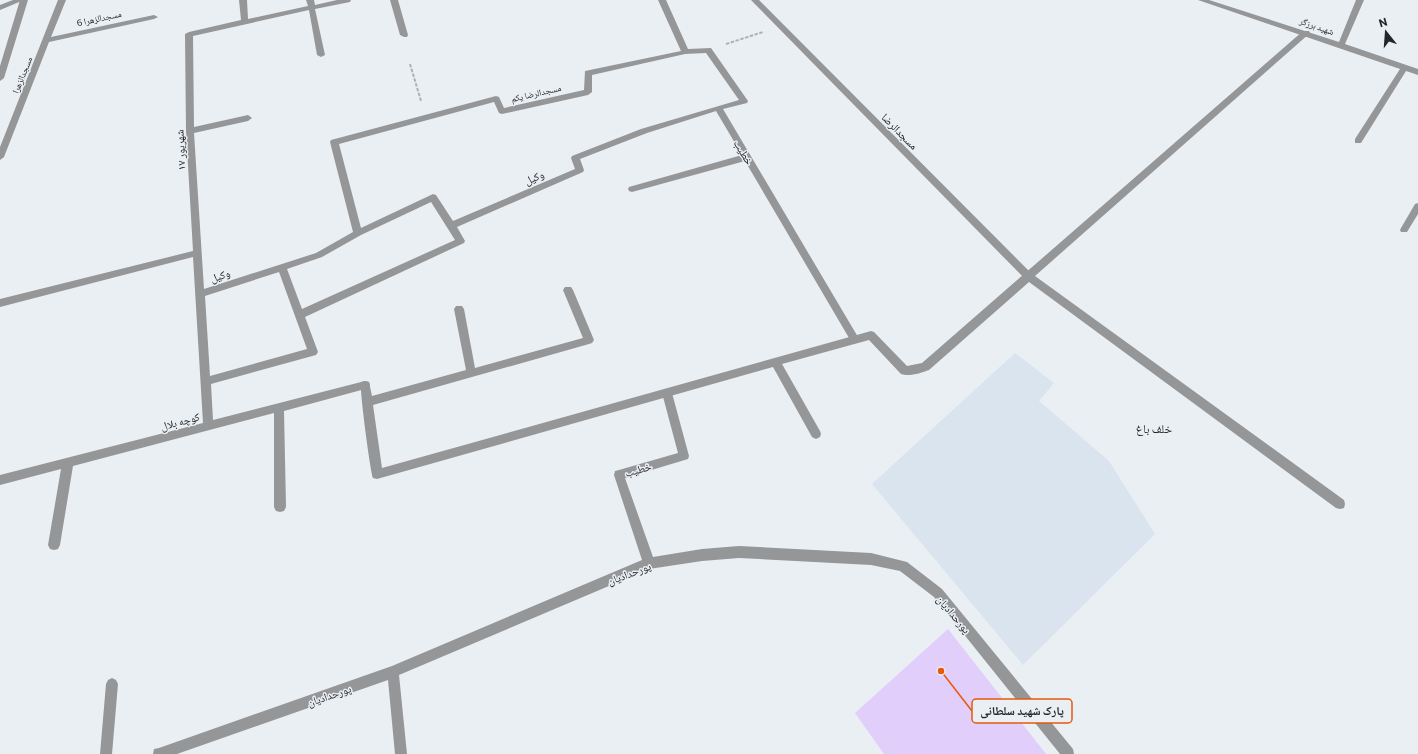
<svg xmlns="http://www.w3.org/2000/svg" width="1418" height="754" font-family="Commissioner,'Noto Naskh Arabic',sans-serif">
	<rect width="100%" height="100%" fill="#eaeff4"/>
	<path fill="#d9e4ef" d="M1015 353 1054 383 1039 401 1109 461 1155 534 1023 665 872 484Z"/>
	<path fill="#e1cefb" d="M948 629 1046 754H884L855 713Z"/>
	<g fill="none" stroke-linecap="round" stroke-linejoin="round">
		<path stroke="#aeb2b6" stroke-width="2" stroke-dasharray="3.5 1.5" stroke-linecap="butt" d="M726 44 763 32
			M410 64 421 101"/>
		<path fill="#959698" fill-rule="evenodd" d="M13 0H24L0 10V5Z"/>
		<path fill="#959698" fill-rule="evenodd" d="M1303 31H1309L1310 33 1035 276 1344 500 1345 504 1344 508 1340 509 1336 508 1029 282 929 370C921 373 909 377 901 374L869 340 782 364 820 431 821 434 820 437 816 439 812 437 773 367 377 479 373 478C370 469 359 387 361 382L365 381 369 382 372 396 466 370 454 309 456 306H462L464 309 475 368 583 338 563 290 565 287H571L573 290 594 340 592 343 589 344 373 405 382 468 871 331 874 332 907 366 922 363Z"/>
		<path fill="#959698" fill-rule="evenodd" d="M20 0H28L4 78 0 81V66Z
			M58 0H66L51 37 154 15 158 17 154 19 49 42 4 157 0 160V147Z
			M239 0H247L248 19 308 6 306 0H314L315 5 337 0H351L350 2 315 9 325 55 321 57 317 55 309 10 193 36 194 127 248 115 252 118 248 121 194 133 204 289 316 253 353 232 330 142 331 140 496 96 499 97 504 108 584 90 585 71 681 51 658 0H666L688 49 711 48 748 101 747 103 723 109 858 337 860 340 858 343H852L745 161 632 192 629 191 628 189 629 187 742 155 716 111 647 133 580 159 584 170 583 172 457 227 465 241 464 243 305 317 318 352 316 355 211 384 213 420 365 381 369 382 370 385 369 388 365 389 284 411 286 507 284 511 280 512 276 511 274 507V413L73 466 60 545 58 549 54 550 50 549 48 545 61 469 0 485V475L203 423 193 257 0 307V299L193 251 186 131 185 34 189 32 241 20ZM706 53 739 100 641 129 572 156 571 158 575 169 453 221 436 195 433 194 361 228 339 144 494 102 499 113 502 114 588 95 592 92V75L685 54ZM431 202 455 240 302 309 287 269 322 257 361 235ZM279 272 307 349 210 376 205 296Z
			M390 0H398L408 35 407 37H404L400 35Z
			M751 0H759L1032 274 1034 277 1032 280H1026Z
			M1198 0H1209L1339 42 1356 0H1364L1345 44 1418 69V75L1406 71 1361 143H1355V139L1400 69Z
			M1418 203V214L1407 232H1401L1400 230 1401 228 1415 204Z
			M667 389 671 390 672 393 689 456 688 459 625 478 653 557 702 549 739 546 871 553 907 562 942 589 1073 749 1074 754H1060L934 597 900 571 871 565 739 558 702 561 649 569 399 675 407 754H395L388 680 177 754H153L154 749 159 748 392 666 642 560 614 475 615 471 619 470 678 453 662 393 663 390Z
			M112 678 116 680 118 684 112 754H100L106 684 108 680Z"/>
	</g>
	<g text-anchor="middle" dominant-baseline="central" stroke-width="3" stroke-linejoin="round" paint-order="stroke">
		<g font-size="9" fill="#242628" stroke="#eaeff4">
			<text transform="translate(99 18) rotate(-12)">مسجدالزهرا 6</text>
			<text transform="translate(1317 26) rotate(19)">شهید برزگر</text>
			<text transform="translate(22 75) rotate(-68)">مسجدالزهرا</text>
			<text transform="translate(536 93) rotate(-13)">مسجدالرضا یکم</text>
		</g>
		<g font-size="11" fill="#242628" stroke="#eaeff4">
			<text transform="translate(900 131) rotate(45)">مسجدالرضا</text>
			<text transform="translate(180 150) rotate(-93)">۱۷ شهریور</text>
			<text transform="translate(744 152) rotate(59)">خطیب</text>
			<text transform="translate(534 177) rotate(-23)">وکیل</text>
			<text transform="translate(220 275) rotate(-18)">وکیل</text>
			<text transform="translate(180 421) rotate(-15)">کوچه بلال</text>
			<text transform="translate(638 469) rotate(-16)">خطیب</text>
			<text transform="translate(629 573) rotate(-21)">پورحدادیان</text>
			<text transform="translate(954 614) rotate(50)">پورحدادیان</text>
			<text transform="translate(329 695) rotate(-19)">پورحدادیان</text>
		</g>
		<g font-size="12" fill="#242628" stroke="#eaeff4">
			<text x="1154" y="428">خلف باغ</text>
		</g>
	</g>
	<path fill="none" stroke="#e8590c" stroke-width="1.5" d="M941 671L972 711"/>
	<circle fill="#e8590c" stroke="#eaeff4" stroke-width="1.5" cx="941" cy="671" r="4"/>
	<rect fill="#eaeff4" stroke="#e8590c" stroke-width="1.5" x="972" y="699" width="100" height="24" rx="4"/>
	<g font-size="12" text-anchor="middle" font-weight="bold" fill="#242628">
		<text x="1022" y="715">پارک شهید سلطانی</text>
	</g>
	<g transform="translate(1386 32) rotate(343)" stroke="#eaeff4" stroke-width="3" paint-order="stroke">
	<path d="M0-3L7 15L0 10L-7 15Z" fill="#242628"/>
	<text y="-6" font-size="11" font-weight="bold" text-anchor="middle" fill="#242628">N</text>
	</g>
</svg>
